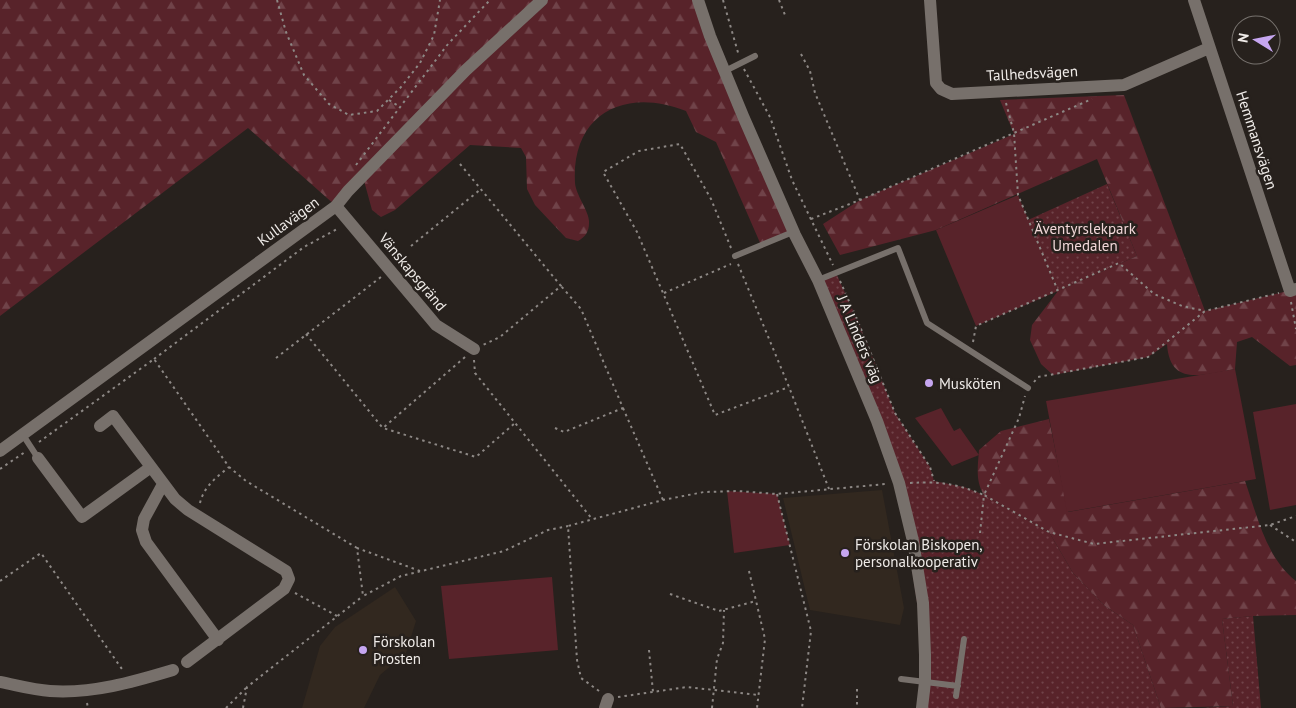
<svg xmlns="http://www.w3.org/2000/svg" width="1296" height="708" font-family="'PT Sans',sans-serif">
	<defs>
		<pattern id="grass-dots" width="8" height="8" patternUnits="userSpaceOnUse" patternTransform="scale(1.25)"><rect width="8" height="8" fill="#58232a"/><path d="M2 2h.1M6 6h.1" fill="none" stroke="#704349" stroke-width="1.8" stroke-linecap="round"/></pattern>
		<pattern id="forest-firs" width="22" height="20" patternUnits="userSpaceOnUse" patternTransform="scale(1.25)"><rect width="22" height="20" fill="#58232a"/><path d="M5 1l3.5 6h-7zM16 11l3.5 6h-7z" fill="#704349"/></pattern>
	</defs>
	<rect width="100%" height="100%" fill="#27211d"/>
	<path fill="#32281f" d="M882 490 904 608 900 625 810 610 783 498Z
		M395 587 416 621 406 653 380 675 364 708H302L320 646 335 627Z"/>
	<path fill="url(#grass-dots)" d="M1107 184 1137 256 1058 291 1028 220Z
		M836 273 857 319 895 413 930 467 934 481 964 487 984 495 1049 532 1073 573 1105 606 1133 625 1161 708H922L925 655 899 483 818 280Z
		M1253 616 1261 708H1202L1233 706 1222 619Z"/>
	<path fill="url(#forest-firs)" d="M0 0H698L793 232 761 245 716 142 696 132 686 111C626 87 571 113 575 183 576 196 590 212 589 223 589 232 585 237 578 241L566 238 535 205 527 189 526 157 521 148 470 145 395 210 381 217 372 210 363 177 336 206 248 128 0 316Z
		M1124 95 1205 311 1296 289V365L1290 366 1252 337 1237 342 1235 369C1204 374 1170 388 1167 344L1148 357 1053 375 1041 364 1030 340 1032 325 1058 291 1137 256 1097 159 936 230 840 255 823 224 860 200 1014 134 1000 100Z
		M1049 419 1068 512 1245 481C1257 515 1266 558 1296 581V615L1253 616 1222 619 1233 706 1161 708 1133 625 1105 606 1073 573 1049 532 984 495C975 481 978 466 979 450L1001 431Z"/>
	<path fill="#58232a" d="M1018 195 1058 291 976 326 936 230Z
		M1235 369 1256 479 1067 512 1046 401Z
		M1296 404V505L1270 510 1253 412Z
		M941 408 954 431 960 428 979 455 952 466 915 418Z
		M727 491 777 494 790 545 734 553Z
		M552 577 558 650 449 659 441 586Z"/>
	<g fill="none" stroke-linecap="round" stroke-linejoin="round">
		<path stroke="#8d8885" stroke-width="2" stroke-dasharray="2.5 4" stroke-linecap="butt" d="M277 0 286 32 304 75 329 104 349 115 377 111 401 87 420 63 434 35 440 0
			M723 0 739 56
			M779 0 785 15
			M801 54 810 71 815 93 860 200
			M744 69 770 117 792 180 833 265
			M389 100 400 107
			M1006 103 1014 133 1018 195 1058 291
			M460 164 561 286 500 337 483 345
			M356 165 448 44 490 0
			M811 219 860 200 1092 99
			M411 246 481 189
			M731 248 711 199 680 144 639 151 603 172 637 232 715 415 789 387
			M738 264 789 387 829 489
			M840 281 857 319 895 413 930 467 934 481
			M664 293 731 264
			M1291 302 1296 329
			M306 334 382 427
			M973 342 976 326 1119 263 1154 294 1182 306 1205 311
			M465 357 383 428 476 457 515 423
			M276 358 381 277
			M154 359 304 247 339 228
			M474 360 475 373 592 519
			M1034 382 1038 377 1148 357 1205 311 1279 293
			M623 408 663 500
			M555 428 564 432 623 408 581 309 561 286
			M39 442 154 359 229 467 246 481 357 548
			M0 469 25 452
			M910 483C940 481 957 484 984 495L1019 418 1025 396
			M777 494 811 631 802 708
			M200 503C204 486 217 477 229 467
			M1270 525 1296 542
			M980 533 984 495 1049 532 1094 544 1270 525 1296 516
			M420 571 357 548 363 596 401 576 504 551 548 530 568 526
			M749 571 765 639 757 708
			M0 581 41 553 124 672
			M295 593 337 616
			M670 594 719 611 756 601
			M649 650 653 692
			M857 689V708
			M599 691 581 678 577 660 568 526 663 500 704 492 738 491 777 494 886 484
			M618 697 687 687 759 695
			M87 703 88 708
			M226 708 246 688
			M243 708 247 687 363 596
			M712 708 717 659 723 643 724 610"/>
		<path stroke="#77706b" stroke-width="6" d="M725 71 755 56
			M735 256 793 232
			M818 280 898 248 927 323 1028 388
			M23 435 38 458
			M901 679 958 686
			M956 696 964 639"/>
		<path stroke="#77706b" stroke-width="12" d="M698 0 710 36 743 116 795 235 818 280 877 421 899 483 913 541 923 603 925 655V682L922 708
			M930 0 936 83 941 89 952 94 1124 85 1209 48
			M1194 0 1290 291 1296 289
			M336 206 436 325 474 349
			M100 426 113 416 175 499 188 510 286 571 289 579 284 589 187 662
			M0 451 336 206 348 191 466 70 542 0
			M38 458 82 517 151 467
			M163 484 144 519 142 530 146 542 218 640
			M0 682C16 685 33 690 50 691 92 694 133 682 173 670
			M605 708 608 699"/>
	</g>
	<g fill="#c6a6f0" stroke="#27211d" stroke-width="2">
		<circle cx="929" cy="383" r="5"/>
		<circle cx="845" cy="553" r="5"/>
		<circle cx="363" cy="650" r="5"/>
	</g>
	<g text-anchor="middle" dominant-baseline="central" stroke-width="5" stroke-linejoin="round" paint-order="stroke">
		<g font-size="15" fill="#efebe8" stroke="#27211d">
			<text transform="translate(1032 73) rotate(-3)">Tallhedsvägen</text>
			<text transform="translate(1257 140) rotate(72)">Hemmansvägen</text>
			<text transform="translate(288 221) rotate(-36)">Kullavägen</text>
			<text transform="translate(413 272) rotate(50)">Vänskapsgränd</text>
			<text transform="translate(860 339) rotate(67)">J A Linders väg</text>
		</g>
		<g font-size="15" fill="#f1d7d8" stroke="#27211d">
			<text x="1085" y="228">Äventyrslekpark<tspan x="1085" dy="17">Umedalen</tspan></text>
		</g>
		<g font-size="15" fill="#efebe8" stroke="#27211d" text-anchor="start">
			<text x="939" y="383">Musköten</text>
			<text x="855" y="544">Förskolan Biskopen,<tspan x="855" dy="17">personalkooperativ</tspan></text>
			<text x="373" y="641">Förskolan<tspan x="373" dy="17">Prosten</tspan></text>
		</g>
	</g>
	<g transform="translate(1256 40) rotate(280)"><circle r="24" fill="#27211d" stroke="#77726e"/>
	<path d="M0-4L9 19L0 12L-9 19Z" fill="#c6a6f0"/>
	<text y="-8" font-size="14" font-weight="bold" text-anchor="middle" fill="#efebe8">N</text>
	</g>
</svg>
